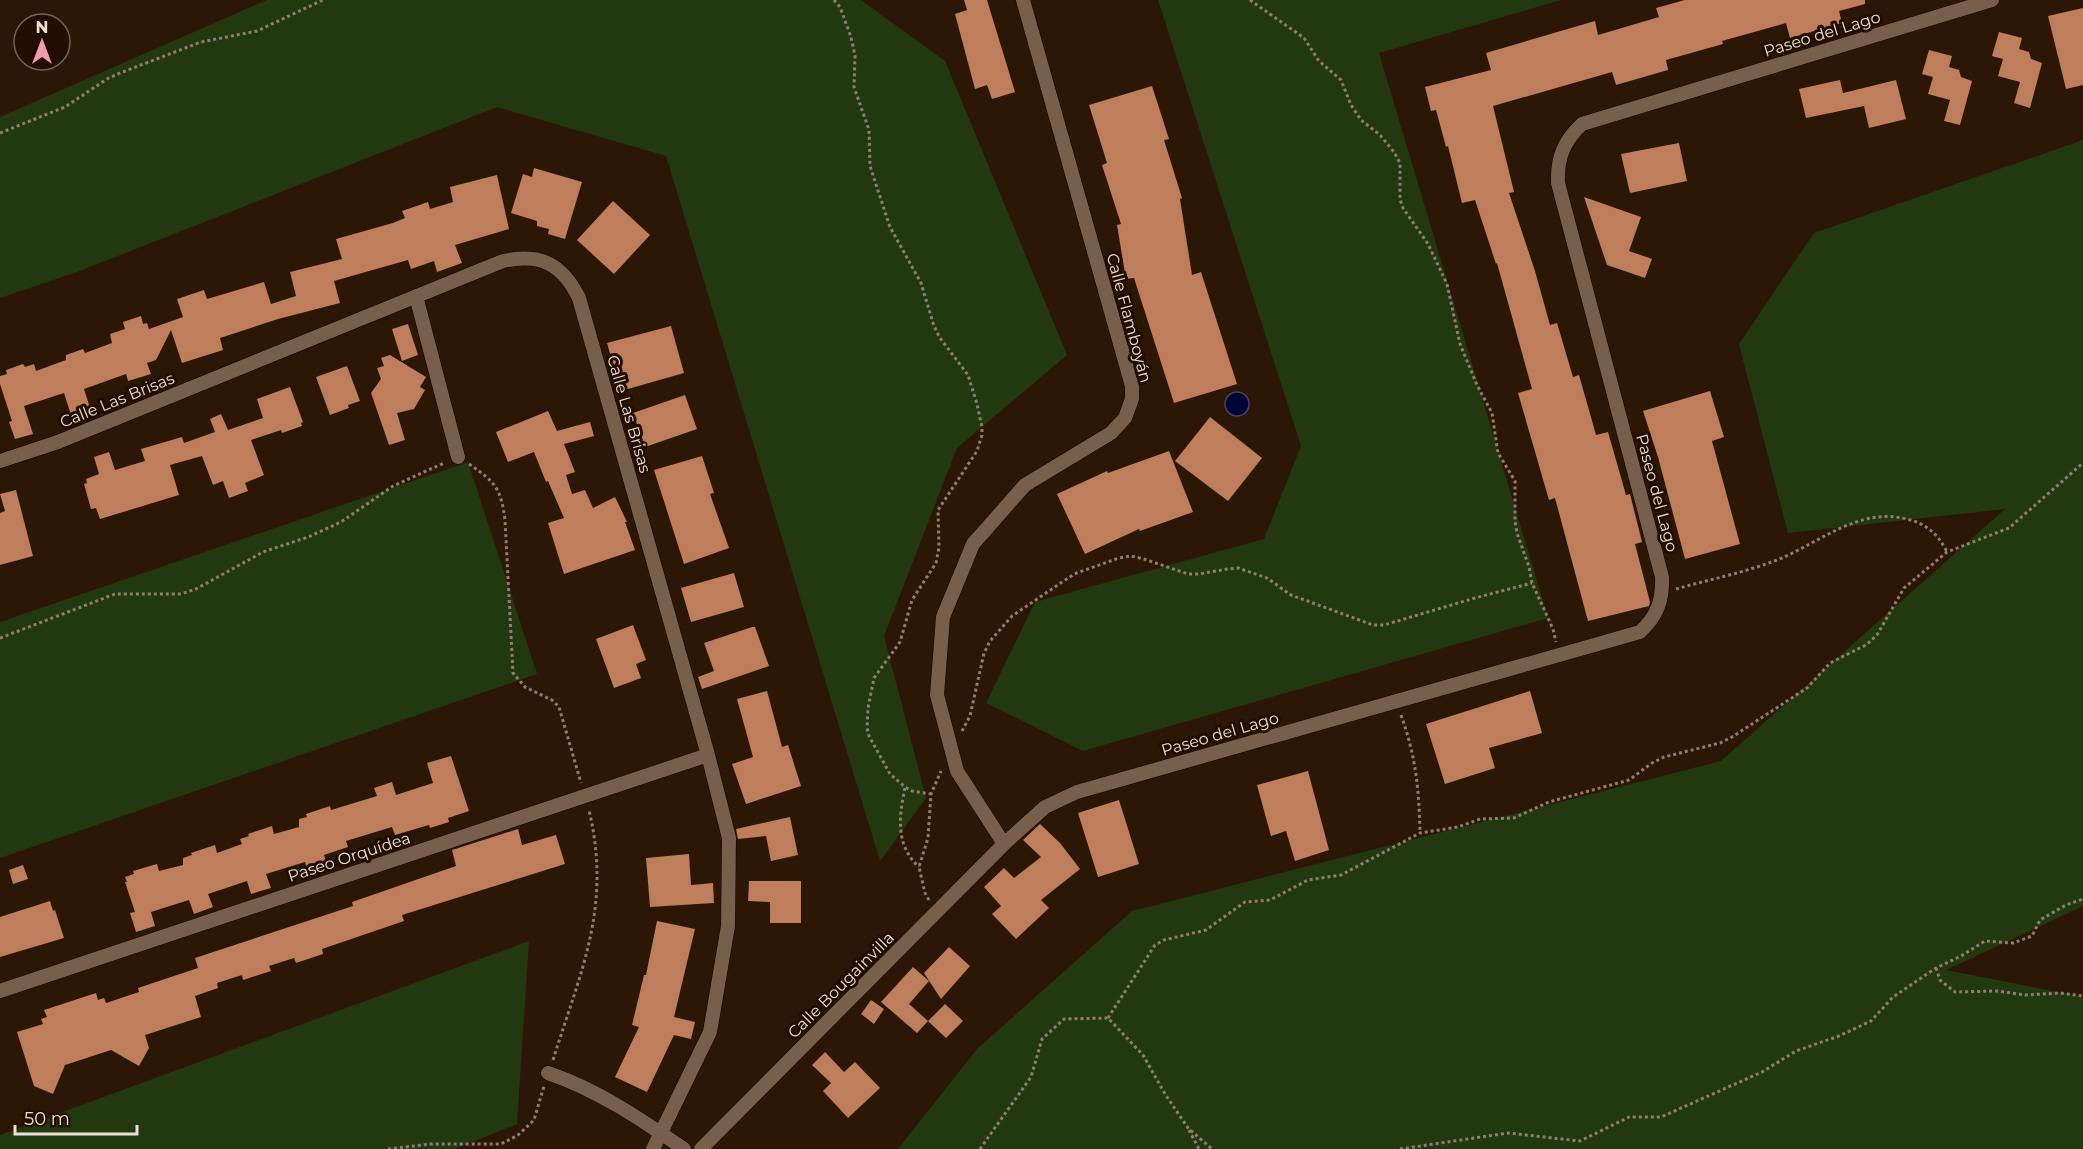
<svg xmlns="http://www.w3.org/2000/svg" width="2083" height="1149" font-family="Montserrat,sans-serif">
	<rect width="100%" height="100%" fill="#2c1706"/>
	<path fill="#223910" d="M267 0H861L945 61 1067 355 957 448 884 636 926 798 880 861 666 156 497 107 77 272 0 298V117Z
		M1158 0H1561L1379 53 1548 618 1083 751 986 703 1035 602 1264 539 1301 446Z
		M2083 140V906L1946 970 2083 997V1149H898L977 1049 1132 911 1721 761 2005 509 1788 533 1739 344 1814 233Z
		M468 462 537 674 0 858V622Z
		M529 941 517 1124 455 1149H0V1135Z"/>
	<path fill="#000535" stroke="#474665" stroke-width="1.5" d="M1225 404a12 12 0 1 1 24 0a12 12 0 1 1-24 0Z"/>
	<path fill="#be7d5b" d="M964 0H987L1015 92 992 99 987 85 975 89 955 14 967 10Z
		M1685 0H1865V4L1839 11 1842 23 1790 38 1786 23 1722 41 1723 44 1666 60 1668 70 1616 85 1612 72 1493 106 1514 192 1509 193 1535 271 1550 325 1557 323 1573 377 1579 375 1596 435 1608 432 1626 495 1630 494 1642 542 1635 544 1650 602 1649 606 1588 621 1555 498 1549 500 1518 393 1532 389 1497 263 1496 264 1475 200 1462 203 1448 146 1446 147 1436 110 1431 111 1425 87 1491 70 1486 53 1595 21 1598 35 1659 17 1656 8Z
		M2083 8V85L2066 89 2048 16Z
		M1999 32 2022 38 2019 49 2029 52 2031 59 2042 63 2030 108 2014 103 2020 82 1998 76 2003 59 1992 56Z
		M1929 50 1952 56 1949 67 1959 70 1961 77 1972 81 1960 125 1944 121 1950 100 1928 94 1933 77 1922 74Z
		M1840 80 1843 93 1896 80 1906 119 1869 128 1864 106 1806 118 1799 89Z
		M1152 86 1169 139 1164 140 1182 198 1180 199 1192 275 1201 272 1237 384 1174 403 1134 278 1126 279 1117 225 1121 224 1102 165 1107 163 1089 105Z
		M1679 143 1687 181 1630 193 1621 154Z
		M534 168 582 182 565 239 548 234 549 229 537 226V221L511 213 523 174 532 177Z
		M497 175 509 229 455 245 462 263 437 272 434 261 411 269 408 260 334 281 340 303 278 319 220 338 223 350 182 363 171 330 156 360 147 363 151 374 128 381 126 374 84 389 90 408 71 415 64 393 24 406 33 434 15 439 9 422 12 421 0 384V376L7 374 6 370 23 364 25 367 34 364 36 371 66 360V355L83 349 85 353 112 343 110 334 125 329 123 322 141 316 143 324 147 323 149 329 183 317 177 299 204 290 207 299 264 282 271 304 296 296 290 272 342 259 336 239 393 223 405 218 402 211 428 202 430 209 453 202 450 187Z
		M1584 197 1641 217 1629 251 1652 259 1645 278 1607 265Z
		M613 201 650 235 614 274 577 240Z
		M408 324 418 355 402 361 392 329Z
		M671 326 684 373 621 391 607 343Z
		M390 355 426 377 420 387 425 390 414 409 397 413 405 440 389 445 371 393 381 379 377 368 384 366 381 358Z
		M347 366 360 401 348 405 349 408 330 415 316 377Z
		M290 387 303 422 301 423 302 426 282 433 281 430 251 440 264 475 245 483 248 491 229 498 223 481 213 485 202 456 170 465 179 495 100 519 96 508 91 509 84 484 87 483 86 479 99 474 94 457 109 452 115 470 145 461 141 449 182 437 184 443 215 432 210 419 221 414 228 430 263 418 257 399Z
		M1710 391 1724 437 1712 441 1740 544 1685 559 1658 457 1643 411Z
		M685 395 697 429 645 447 633 413Z
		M548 411 557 431 590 422 594 436 564 444 575 472 566 475 572 494 585 490 593 508 615 497 627 522H625L635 550 564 574 548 523 564 518 548 481 546 482 534 452 508 462 496 432Z
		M1210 417 1262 458 1228 501 1175 461Z
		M1169 451 1193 512 1140 531 1139 529 1085 554 1057 494 1107 471 1108 473Z
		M702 456 714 493 710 494 729 548 684 564 654 470Z
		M16 490 33 556 0 565V513L5 511 0 494Z
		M734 573 744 607 691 622 681 588Z
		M633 625 646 660 636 664 641 678 614 688 596 639Z
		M752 627H755L769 666 702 689 698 677 714 671 704 643Z
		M767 691 782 747 788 745 801 786 746 804 732 764 753 757 737 699Z
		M1530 691 1542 733 1489 748 1495 768 1445 784 1426 724Z
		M451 756 469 811 448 818 449 822 430 828 429 825 395 835 392 827 346 841 348 847 324 855 328 868 309 875 305 862 266 874 271 888 251 894 247 881 208 894 213 907 194 914 189 900 151 912 155 926 136 932 130 913 135 912 125 882H127L125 877 134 874 133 871 157 864 159 871 183 865V858L192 855 191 853 215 845 217 853 242 844 240 839 249 836 248 834 272 826 274 834 299 827V819L307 817 306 814 330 806 331 810 377 796 374 788 392 782 396 795 433 783 427 763Z
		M1308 771 1329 850 1295 861 1286 831 1271 836 1257 785Z
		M1119 800 1139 864 1098 877 1078 813Z
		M790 817 798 855 771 861 766 836 738 839 736 829Z
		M1040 824 1060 843 1080 869 1041 900 1049 908 1016 939 992 914 1001 906 984 887 1004 868 1014 878 1041 857 1023 840Z
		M518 829 522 845 556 835 565 864 402 915 404 921 322 949 323 954 296 963 294 958 269 966 271 971 243 980 242 975 217 983 218 988 195 996 201 1017 145 1035 149 1048 139 1066 111 1050 65 1065 53 1094 34 1086 17 1032 43 1024 41 1019 47 1017 44 1010 96 993 98 1000 104 998 106 1003 139 992 138 988 198 968 195 958 353 906 352 902 456 866 452 850Z
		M689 854 691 885 713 883 714 903 650 907 646 858Z
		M23 865 28 879 13 884 9 870Z
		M749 881H801V923H770V902L748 901Z
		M50 901 53 911 55 910 64 938 0 957V917Z
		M657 921 695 929 674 1017 695 1022 691 1039 674 1035 647 1092 615 1077 639 1027 632 1025 644 975H646Z
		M949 947 970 966 941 999 924 973Z
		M913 967 929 981 909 1004 928 1021 917 1033 881 1002Z
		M871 1000 884 1009 874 1024 861 1014Z
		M945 1004 963 1021 946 1038 928 1021Z
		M825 1052 844 1072 855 1062 880 1088 848 1118 823 1091 831 1083 812 1065Z"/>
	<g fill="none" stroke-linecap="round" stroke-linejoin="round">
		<g stroke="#130300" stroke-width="15">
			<path id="minor" d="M416 296 458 457
				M0 461 58 442 503 261C541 253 562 264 579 298L708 755 729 838 728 926 710 1032 653 1149
				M1004 844 957 771 937 695 943 617 973 544 1025 485 1111 433 1125 418 1132 399V386L1023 0
				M0 991 708 755
				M548 1073C598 1090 642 1120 684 1149
				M701 1149 1004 844 1045 807 1077 792 1640 632C1657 616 1663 601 1662 577L1558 183C1557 157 1564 141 1582 124L1992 0"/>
		</g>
		<path stroke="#8f7d6f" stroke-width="3" stroke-dasharray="3 3" stroke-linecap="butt" d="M834 0 840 7 851 37 855 56 854 87 869 130 870 166 890 227 921 283 934 326 940 338 968 375 977 404 982 427V435L977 451 938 510 939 548 936 563 912 600 900 642 874 678 868 708 867 728 869 736 890 774 905 787 912 791 931 794
			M1250 0 1304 38 1319 61 1341 80 1351 105 1361 120 1380 135 1394 152 1400 163V199L1403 208 1428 244 1447 284 1460 344 1477 385 1492 413 1498 453 1515 481V521L1517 533 1529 567 1532 583 1553 629 1556 642
			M0 133 65 107 107 79 120 73 201 42 257 31 323 0
			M469 464C495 482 501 488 505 520L513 673 525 687 552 700 559 707 581 783
			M1676 589C1711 579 1748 572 1782 558 1821 541 1861 507 1906 519 1926 523 1938 534 1947 552
			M0 638 115 594H181L196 589 263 552 308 537 341 522 393 486 444 463
			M1401 715C1416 757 1419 789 1420 833
			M962 731 970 716 984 653 990 641 1012 616 1074 574 1119 558 1131 556 1144 559 1188 574H1199L1227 569 1238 568 1267 578 1291 595 1373 625H1384L1475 598 1532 583
			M905 788C899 816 895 845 919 867
			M929 900 925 893 919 867 928 838 931 794 941 771
			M1936 968 1940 980 1955 992 1997 991 2025 995 2060 993 2083 996
			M1108 1018 1155 945 1164 940 1206 930 1245 902 1270 900 1308 880 1341 875 1420 833 1458 827 1480 819 1514 818 1549 802 1629 780 1652 763 1664 757 1720 743 1732 737 1807 688 1830 663 1866 645 1877 635 1904 588 1947 552 2009 528 2083 463
			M553 1060C581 970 612 907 589 810
			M1189 1130 1199 1149
			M388 1149 431 1144H501L518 1135 534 1120 544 1086
			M980 1149 1031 1077 1042 1039 1064 1019 1108 1018 1143 1055 1165 1094 1188 1128 1212 1149
			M1400 1149 1508 1133 1580 1141 1629 1117H1661L1762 1072 1796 1051 1839 1036 1871 1021 1893 997 1936 968 1961 956 1985 941 2013 943 2032 936 2040 920 2066 905 2083 899"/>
		<use href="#minor" stroke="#785f4c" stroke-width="14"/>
	</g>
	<g text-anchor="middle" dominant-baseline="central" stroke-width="6" stroke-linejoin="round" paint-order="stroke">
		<g font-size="16" fill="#eedfd4" stroke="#220e01">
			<text transform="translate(1822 34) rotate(-17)">Paseo del Lago</text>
			<text transform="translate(1129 318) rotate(75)">Calle Flamboyán</text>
			<text transform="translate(117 400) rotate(-22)">Calle Las Brisas</text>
			<text transform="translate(629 414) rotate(74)">Calle Las Brisas</text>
			<text transform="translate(1657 493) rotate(75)">Paseo del Lago</text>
			<text transform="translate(1220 734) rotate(-16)">Paseo del Lago</text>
			<text transform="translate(349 857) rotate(-18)">Paseo Orquídea</text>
			<text transform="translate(841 985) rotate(-45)">Calle Bougainvilla</text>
		</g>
	</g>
	<g transform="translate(42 42)"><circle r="28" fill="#220e01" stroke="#746255" stroke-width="1.5"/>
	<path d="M0-4.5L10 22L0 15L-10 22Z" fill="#f29aaf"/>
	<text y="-9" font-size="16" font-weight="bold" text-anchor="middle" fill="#eedfd4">N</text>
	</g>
	<path d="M15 1125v9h122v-9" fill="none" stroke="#eedfd4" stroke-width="3"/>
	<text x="24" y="1125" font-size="18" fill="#eedfd4" stroke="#220e01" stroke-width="4.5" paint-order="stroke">50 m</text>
</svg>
